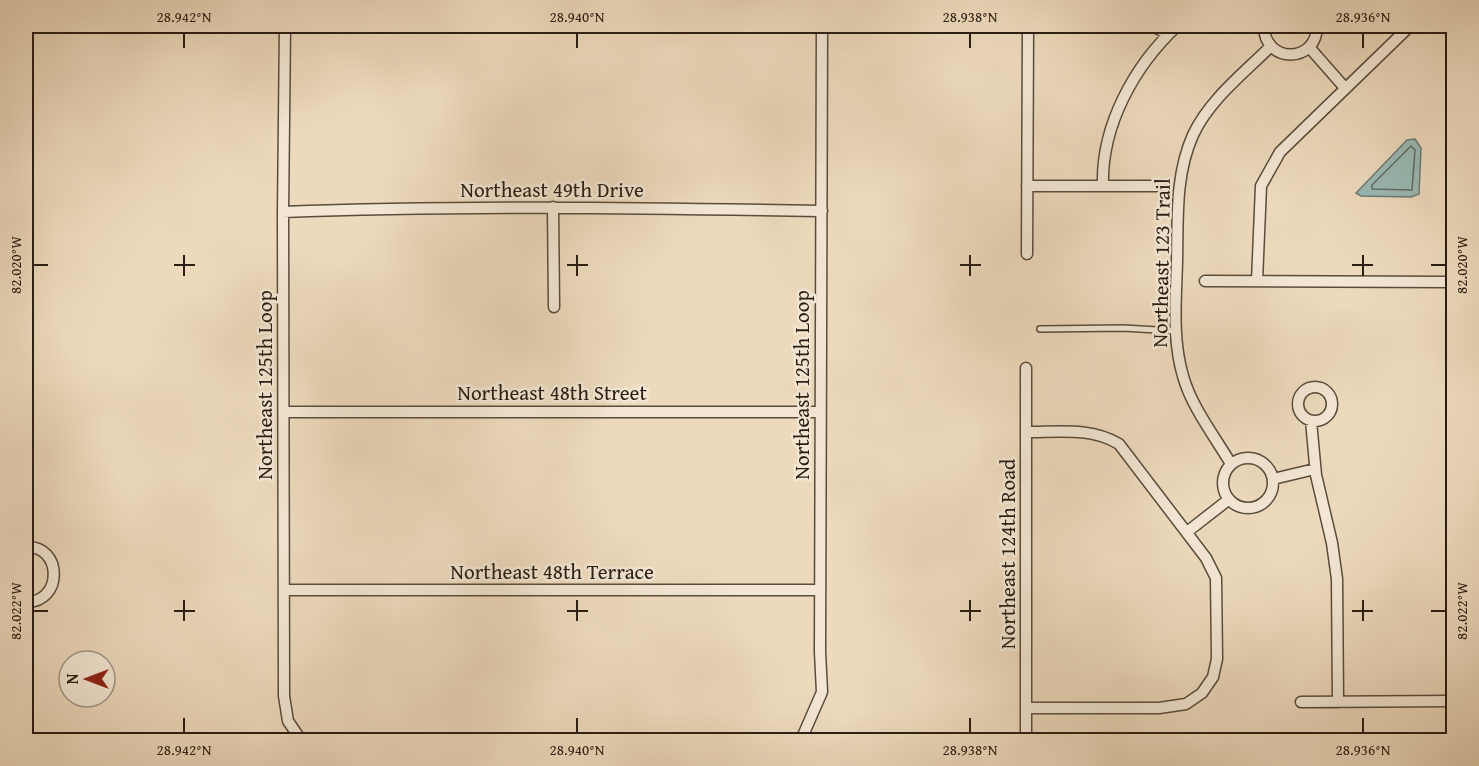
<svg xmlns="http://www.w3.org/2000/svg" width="1479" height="766" font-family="'Gentium Book Plus',serif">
	<rect width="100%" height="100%" fill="#eddabd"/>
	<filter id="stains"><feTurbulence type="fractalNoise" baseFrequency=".00333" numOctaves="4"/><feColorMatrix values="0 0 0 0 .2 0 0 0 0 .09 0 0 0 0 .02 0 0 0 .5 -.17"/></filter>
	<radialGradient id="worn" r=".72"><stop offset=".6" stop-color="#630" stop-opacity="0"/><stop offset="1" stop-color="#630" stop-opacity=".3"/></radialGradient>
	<path fill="#9abab5" stroke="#6d7b73" stroke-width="1.5" d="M1415 139 1421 148 1419 194 1411 197 1361 196 1356 193 1407 140Z"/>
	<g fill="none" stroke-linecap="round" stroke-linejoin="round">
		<path stroke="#626c63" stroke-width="1.5" d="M1411 146 1415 150 1412 190 1372 189V185Z"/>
		<g stroke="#5a4c3c" stroke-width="8">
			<path id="lane" d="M1040 329 1123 328 1175 331"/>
		</g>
		<g stroke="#5a4c3c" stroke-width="13">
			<path id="street" d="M285 26 283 212 284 696 288 721 301 740
				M1153 26 1168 34
				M1264 26C1264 64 1317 64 1317 26
				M1309 47 1345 88
				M1027 186H1157
				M1103 186C1101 126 1134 66 1177 26
				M553 207 554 307
				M283 212C463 205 642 208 822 211
				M1027 254 1028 26
				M1205 281 1454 282
				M1257 281 1261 186 1280 152 1410 26
				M1298 404a17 17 0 1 1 34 0a17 17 0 1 1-34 0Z
				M284 412H820
				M1311 421 1316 475 1332 543 1337 579 1338 702
				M1223 483a25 25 0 1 1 50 0a25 25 0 1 1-50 0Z
				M1231 464C1215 437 1191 406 1183 376 1172 339 1176 299 1177 262 1178 219 1175 175 1193 135 1209 100 1244 73 1271 46
				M1273 479 1315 469
				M1187 532 1228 500
				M26 547C63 545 63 603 26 602
				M284 590H820
				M1301 702 1454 701
				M1026 708H1159L1186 704 1202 693 1213 677 1217 659 1216 578 1206 558 1119 444C1091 427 1059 432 1026 432
				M801 740 822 692 820 652 822 26
				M1026 740V368"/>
		</g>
		<use href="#lane" stroke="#f3e7d4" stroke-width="5"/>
		<use href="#street" stroke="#f3e7d4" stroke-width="10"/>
	</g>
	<path fill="none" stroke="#291d11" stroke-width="2" d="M184 33V48M577 33V48M970 33V48M1363 33V48M184 255V276M577 255V276M970 255V276M1363 255V276M33 265H48M174 265H195M567 265H588M960 265H981M1352 265H1373M1431 265H1446M184 600V621M577 600V621M970 600V621M1363 600V621M33 611H48M174 611H195M567 611H588M960 611H981M1352 611H1373M1431 611H1446M184 718V733M577 718V733M970 718V733M1363 718V733"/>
	<g text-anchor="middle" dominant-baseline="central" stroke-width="5" stroke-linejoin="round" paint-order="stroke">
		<g font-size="21" fill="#291d11" stroke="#f3e7d4">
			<text x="552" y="189">Northeast 49th Drive</text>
			<text transform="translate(1161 263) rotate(-89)">Northeast 123 Trail</text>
			<text transform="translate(264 385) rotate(-90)">Northeast 125th Loop</text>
			<text transform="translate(801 385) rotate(-90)">Northeast 125th Loop</text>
			<text x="552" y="392">Northeast 48th Street</text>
			<text transform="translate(1007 554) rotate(-90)">Northeast 124th Road</text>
			<text x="552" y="571">Northeast 48th Terrace</text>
		</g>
	</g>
	<rect width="1479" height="766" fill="none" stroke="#eddabd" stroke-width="66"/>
	<g transform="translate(87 679) rotate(270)"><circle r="28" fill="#f3e7d4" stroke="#a29686" stroke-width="1.5"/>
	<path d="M0-4.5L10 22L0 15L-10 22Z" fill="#8f2418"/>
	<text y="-9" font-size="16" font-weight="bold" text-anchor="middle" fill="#291d11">N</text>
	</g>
	<rect x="33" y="33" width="1413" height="700" fill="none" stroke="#291d11" stroke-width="2"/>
	<g font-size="15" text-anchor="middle" fill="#291d11">
		<text x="184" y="22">28.942°N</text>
		<text x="577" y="22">28.940°N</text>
		<text x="970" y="22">28.938°N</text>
		<text x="1363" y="22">28.936°N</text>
		<text transform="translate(1462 265) rotate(-90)" y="5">82.020°W</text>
		<text transform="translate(16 265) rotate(-90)" y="5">82.020°W</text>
		<text transform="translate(1462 611) rotate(-90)" y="5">82.022°W</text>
		<text transform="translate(16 611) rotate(-90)" y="5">82.022°W</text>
		<text x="184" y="755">28.942°N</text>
		<text x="577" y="755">28.940°N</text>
		<text x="970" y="755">28.938°N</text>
		<text x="1363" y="755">28.936°N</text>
	</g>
	<rect width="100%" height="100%" filter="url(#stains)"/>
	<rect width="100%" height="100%" fill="url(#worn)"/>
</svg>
